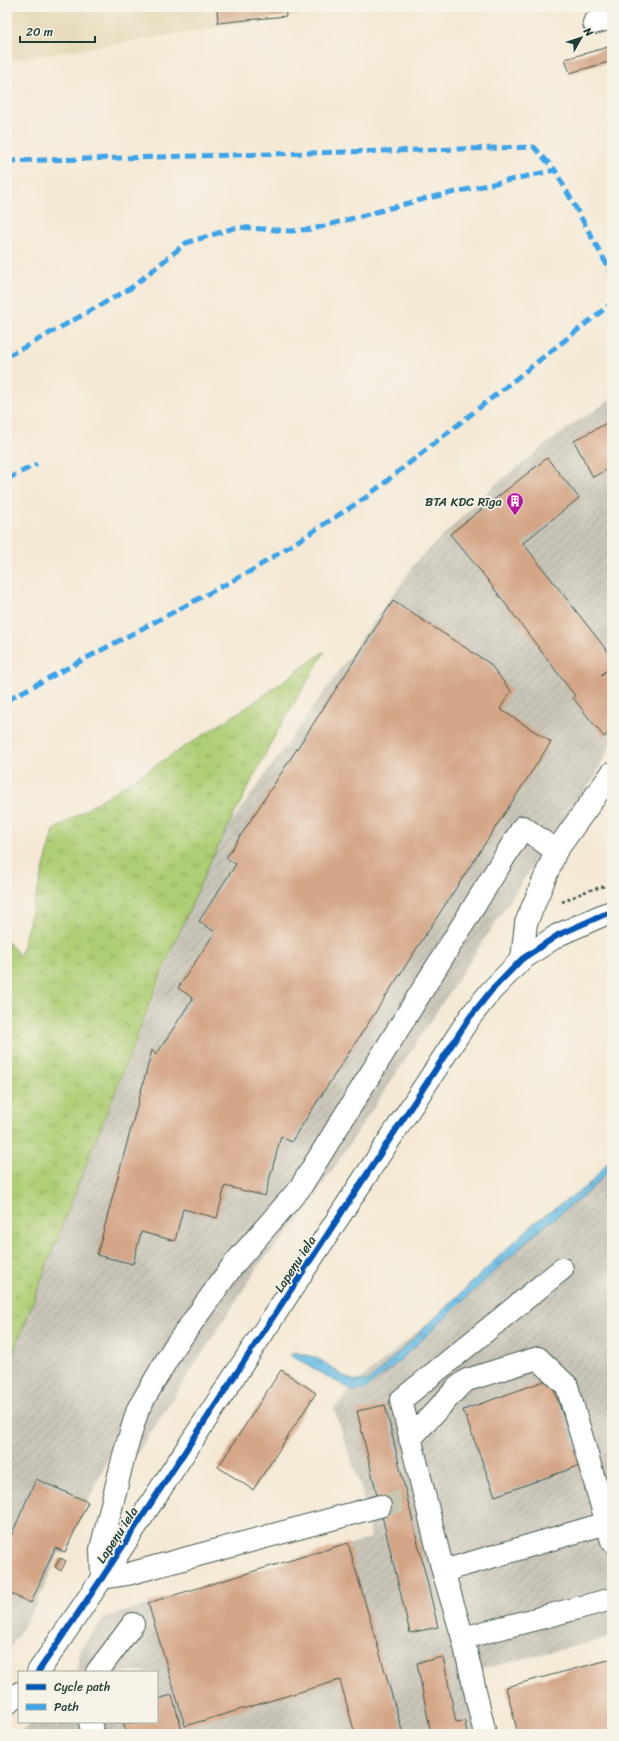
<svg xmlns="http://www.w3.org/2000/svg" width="619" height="1741" font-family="Sriracha,sans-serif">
	<defs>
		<pattern id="industrial-furrows" width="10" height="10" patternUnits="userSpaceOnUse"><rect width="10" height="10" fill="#c8c4b8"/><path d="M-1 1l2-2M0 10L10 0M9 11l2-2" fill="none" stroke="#aba99f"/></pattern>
		<pattern id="grass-tufts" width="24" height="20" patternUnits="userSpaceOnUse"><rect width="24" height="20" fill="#aece75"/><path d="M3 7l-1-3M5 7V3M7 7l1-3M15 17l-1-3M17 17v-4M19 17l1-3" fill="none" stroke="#8da861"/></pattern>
		<pattern id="water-ripples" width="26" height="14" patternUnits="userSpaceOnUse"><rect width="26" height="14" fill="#69bde5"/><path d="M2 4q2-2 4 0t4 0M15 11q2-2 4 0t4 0" fill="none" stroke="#569bba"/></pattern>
	</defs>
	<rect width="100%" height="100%" fill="#f7f3e8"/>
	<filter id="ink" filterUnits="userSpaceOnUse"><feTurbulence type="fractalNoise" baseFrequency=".025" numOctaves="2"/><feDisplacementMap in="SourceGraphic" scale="8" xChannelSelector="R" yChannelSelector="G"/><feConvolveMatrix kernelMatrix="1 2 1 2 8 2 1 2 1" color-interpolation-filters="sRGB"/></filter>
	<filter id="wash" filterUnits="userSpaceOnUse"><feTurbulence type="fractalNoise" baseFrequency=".012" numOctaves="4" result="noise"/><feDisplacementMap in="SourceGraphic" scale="16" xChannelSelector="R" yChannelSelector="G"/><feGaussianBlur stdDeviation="0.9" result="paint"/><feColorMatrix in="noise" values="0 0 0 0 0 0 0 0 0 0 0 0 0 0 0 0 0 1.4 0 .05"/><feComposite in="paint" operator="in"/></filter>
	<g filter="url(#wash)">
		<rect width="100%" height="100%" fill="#f5e9d5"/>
		<path fill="#e6daba" d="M7 7H348L7 61Z"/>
		<path fill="url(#industrial-furrows)" d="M612 399V750L609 748 595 777 522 882 297 1224 260 1264 129 1466 124 1455 111 1452 65 1552 64 1554 59 1553 35 1607 7 1653V1370L74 1195 216 844 417 561 496 484 569 427Z
			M612 1170V1637L478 1670 493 1734H17L35 1722H157V1672H77L79 1652 104 1618 371 1538 361 1488 334 1409 354 1385Z"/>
		<path fill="url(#grass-tufts)" stroke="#668654" d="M325 651 273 739 210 862 162 973 74 1195 7 1370V941L20 956 54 830 252 704Z"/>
		<path fill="url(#water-ripples)" stroke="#447d8c" d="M612 1157V1168L590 1190 529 1239 394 1366 365 1389 355 1392 290 1355 294 1352C301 1354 309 1355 316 1358 336 1366 344 1386 370 1380L534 1223 591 1183Z"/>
		<g id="blocks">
			<path fill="#d4a586" d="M217 7H285L286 16 218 23Z
				M588 7H612V8L591 15Z
				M612 46V61L570 73 565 59Z
				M612 420V467L593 477 574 441Z
				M547 458 579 498 523 543 612 657V666L601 675 612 666V730L604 737 573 698 575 696 483 574 450 534Z
				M393 601 489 663 511 691 500 709 551 742 291 1142 281 1136 265 1196 225 1186 217 1218 183 1209 175 1241 141 1232 133 1264 97 1255 152 1050 156 1055 193 998 178 988 215 932 199 921 236 864 226 858Z
				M281 1370 316 1393 253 1490 218 1467Z
				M550 1379 581 1465 495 1496 463 1410Z
				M385 1405 438 1627 410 1633 357 1411Z
				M36 1479 88 1502 65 1552 55 1548 31 1603 7 1592V1545Z
				M348 1543 403 1734H355L340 1680 185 1726 148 1603Z
				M60 1558 66 1561 61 1571 55 1567Z
				M443 1657 456 1722 465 1721 467 1734H431L417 1663Z
				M612 1659V1734H518L506 1687Z
				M172 1695 183 1734H127L123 1722H157V1699Z"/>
		</g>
	</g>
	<g filter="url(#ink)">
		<use href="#blocks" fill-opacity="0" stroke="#3f574c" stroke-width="1"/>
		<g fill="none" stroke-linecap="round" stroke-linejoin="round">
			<path stroke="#cac7b5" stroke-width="22" stroke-dasharray="22 11" stroke-linecap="butt" d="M380 1506 407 1499"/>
			<g stroke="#3f574c" stroke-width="24">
				<path id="minor" d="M594 23 612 18
					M522 959 526 923 556 851 612 773
					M410 1439 458 1387 467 1380 538 1358 567 1386 612 1541
					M380 1506 128 1574 102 1578 101 1549 124 1455 138 1409 173 1349 234 1264 300 1188 523 827 556 851
					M443 1571 607 1523
					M463 1638 612 1599
					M38 1672 102 1578 470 1017 491 991 522 959 558 935 603 915 612 912
					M97 1672 133 1624
					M7 1704 19 1693
					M90 1722 93 1734
					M485 1734 463 1638 443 1571 401 1400 562 1269"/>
			</g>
			<path stroke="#3f574c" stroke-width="2.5" stroke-dasharray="3 3" stroke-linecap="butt" d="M562 902 584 892 612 884"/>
			<use href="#minor" stroke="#fff" stroke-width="22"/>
			<path stroke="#3da4eb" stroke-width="5" stroke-dasharray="10 5" stroke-linecap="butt" d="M7 161 534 147 555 170
				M7 356 25 347 131 288 186 243 237 227 291 231 313 229 424 199 555 170 612 274
				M7 479 37 464
				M7 700 251 571 365 498 612 303"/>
			<g stroke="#f7f3e8" stroke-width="8">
				<path id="cycleway" d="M38 1672 102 1578 470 1017 491 991 522 959 558 935 603 915 612 912"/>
			</g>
			<use href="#cycleway" stroke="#0057b8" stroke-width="6"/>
		</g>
	</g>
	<defs>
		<g id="building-pin" transform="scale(0.9)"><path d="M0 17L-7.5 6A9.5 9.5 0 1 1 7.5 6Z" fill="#b5179e" stroke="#f7f3e8"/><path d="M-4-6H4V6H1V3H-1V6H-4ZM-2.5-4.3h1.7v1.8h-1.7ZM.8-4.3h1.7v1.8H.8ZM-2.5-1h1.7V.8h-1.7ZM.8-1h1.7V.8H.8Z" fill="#fff"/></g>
	</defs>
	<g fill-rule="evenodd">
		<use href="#building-pin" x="515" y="501"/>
	</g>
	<g text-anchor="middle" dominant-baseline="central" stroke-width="3.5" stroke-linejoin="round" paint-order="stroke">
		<g font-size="13" fill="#1f3d34" stroke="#f7f3e8" text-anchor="end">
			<text x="502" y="501">BTA KDC Rīga</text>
		</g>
		<g font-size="13" fill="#1f3d34" stroke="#f7f3e8">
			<text transform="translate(295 1264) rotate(-57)">Lapeņu iela</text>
			<text transform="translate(117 1535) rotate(-57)">Lapeņu iela</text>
		</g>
	</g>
	<rect width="619" height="1741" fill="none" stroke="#f7f3e8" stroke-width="24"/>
	<rect x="18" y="1671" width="140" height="52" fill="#f7f3e8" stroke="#a1aaa0"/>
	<rect x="26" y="1684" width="20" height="6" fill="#0057b8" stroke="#a1aaa0"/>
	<text x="54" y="1691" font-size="12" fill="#1f3d34">Cycle path</text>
	<rect x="26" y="1704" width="20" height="6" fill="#3da4eb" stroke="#a1aaa0"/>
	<text x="54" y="1711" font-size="12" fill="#1f3d34">Path</text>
	<g transform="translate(581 38) rotate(51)" stroke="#f7f3e8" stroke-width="3" paint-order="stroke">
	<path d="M0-3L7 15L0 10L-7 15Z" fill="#1f3d34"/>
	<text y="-6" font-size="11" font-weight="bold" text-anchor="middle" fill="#1f3d34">N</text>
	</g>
	<path d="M20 36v6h75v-6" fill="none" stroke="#1f3d34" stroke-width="2"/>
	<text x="26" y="36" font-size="12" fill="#1f3d34" stroke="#f7f3e8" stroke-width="3" paint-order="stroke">20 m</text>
</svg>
